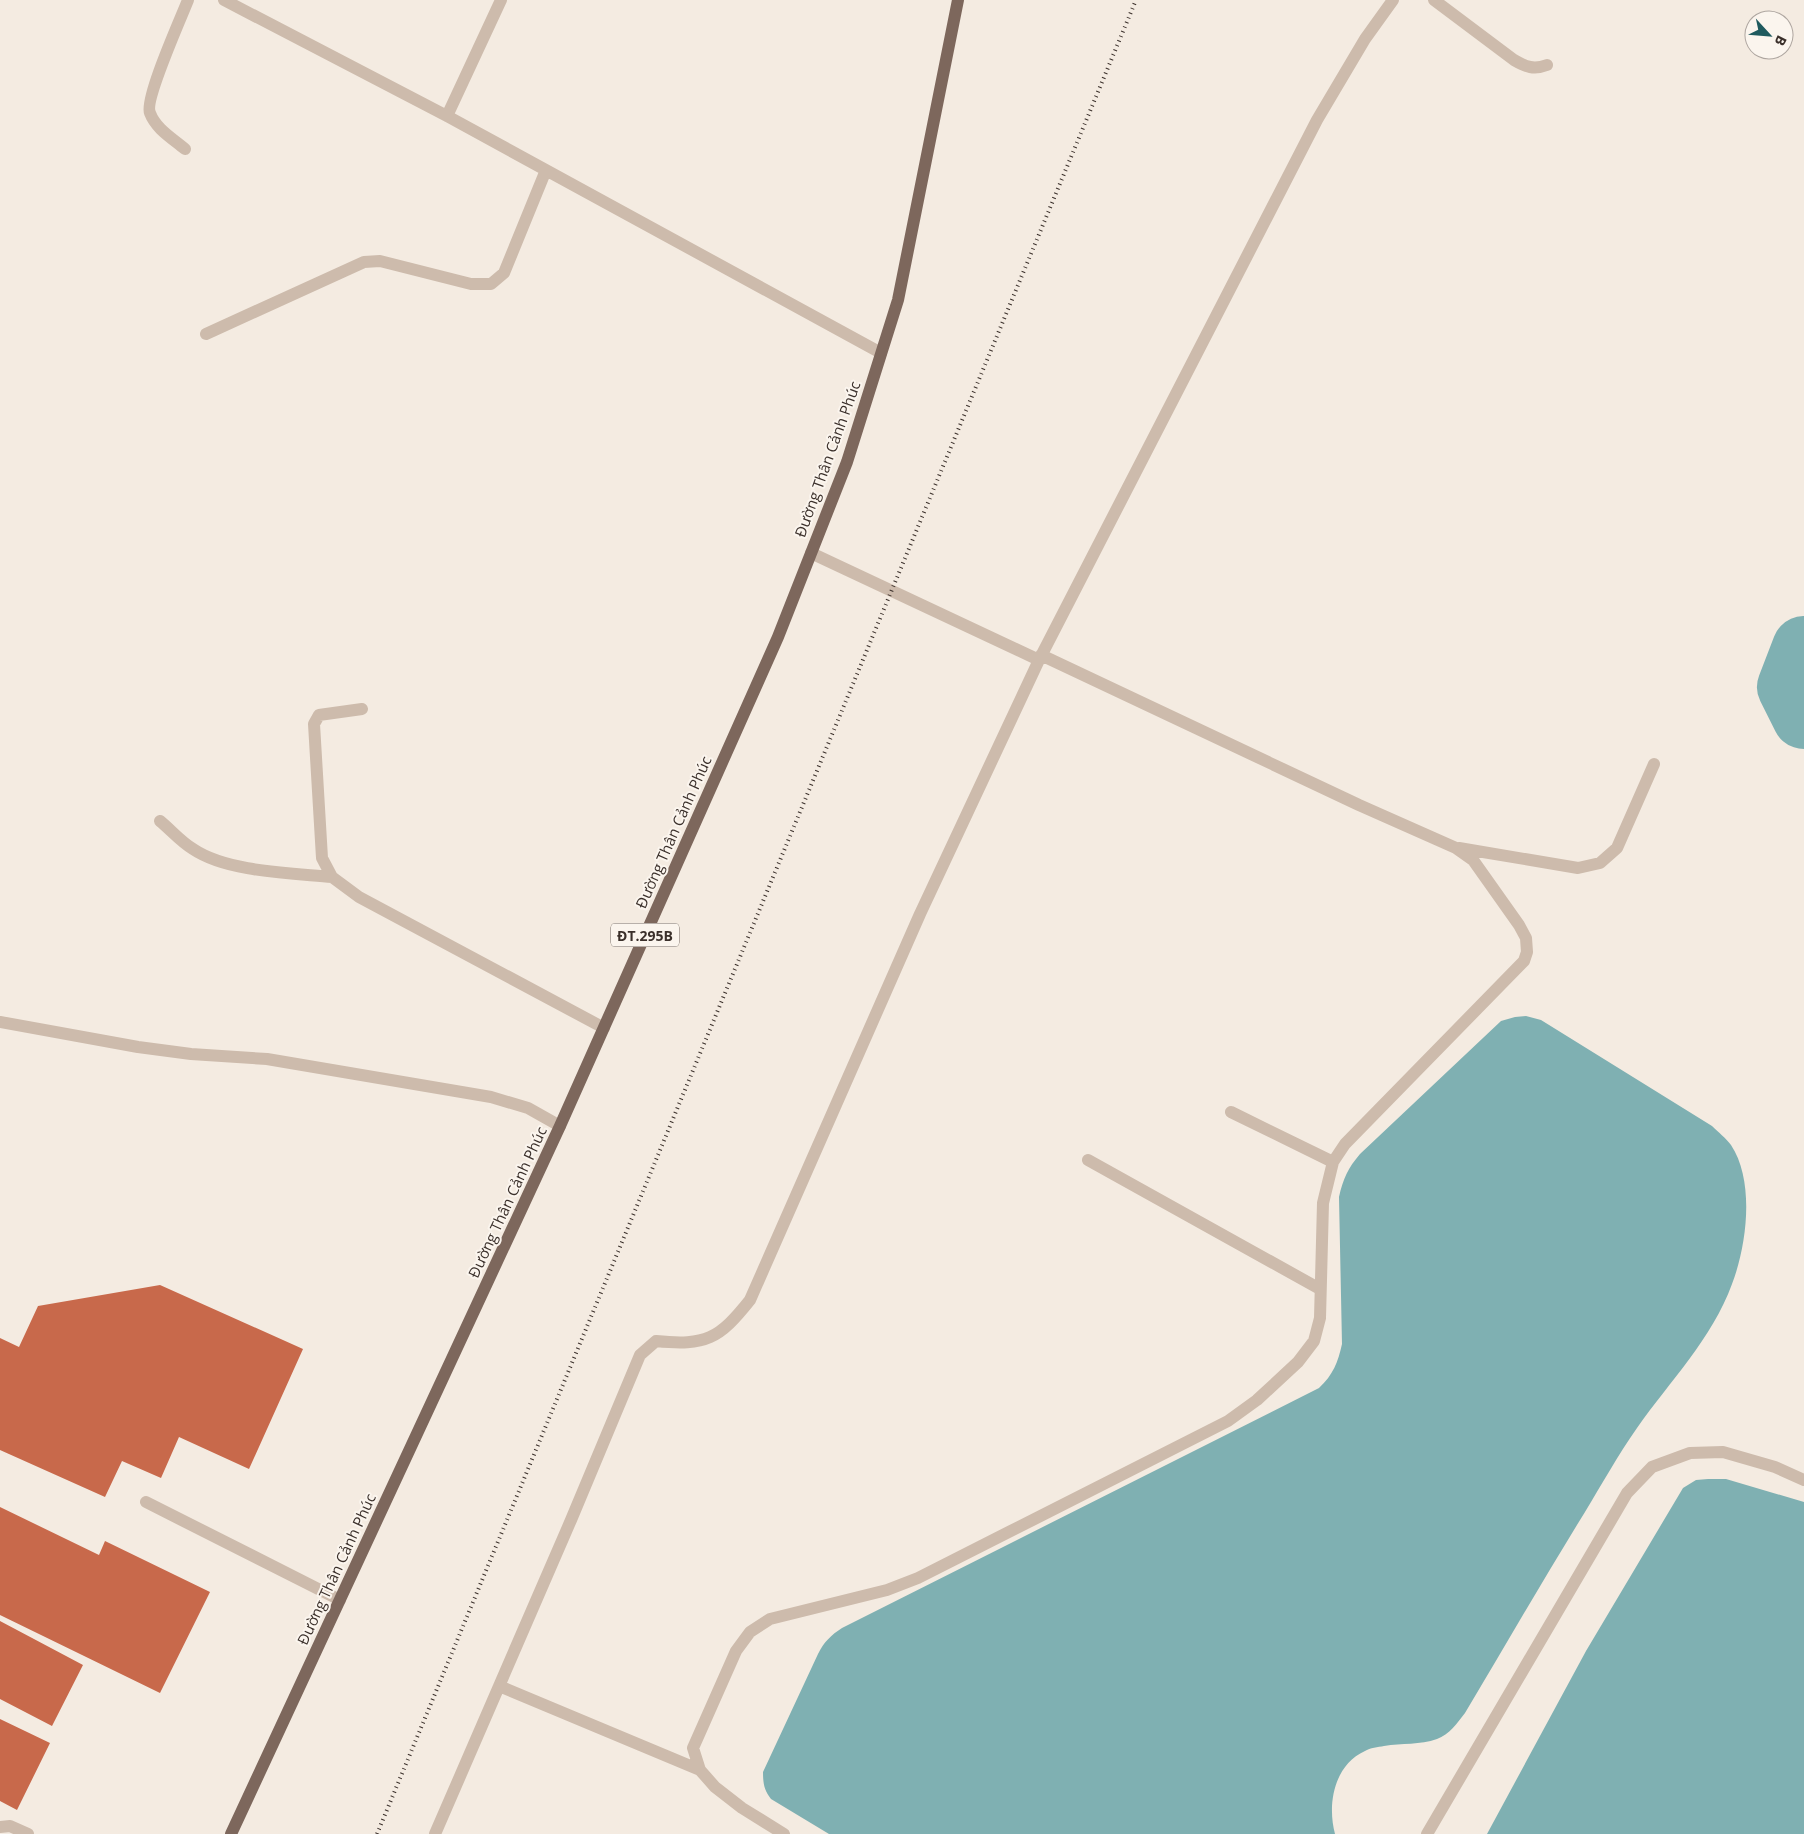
<svg xmlns="http://www.w3.org/2000/svg" width="1804" height="1834" font-family="'Open Sans',sans-serif">
	<rect width="100%" height="100%" fill="#f4ebe1"/>
	<path fill="#7fb0b2" d="M1526 1016 1541 1020 1712 1126C1718 1132 1726 1138 1731 1145 1755 1181 1747 1245 1732 1284 1712 1339 1670 1381 1637 1428 1618 1455 1602 1484 1585 1512 1544 1578 1505 1646 1465 1713 1458 1722 1449 1735 1437 1739 1420 1745 1402 1743 1384 1746 1378 1747 1370 1748 1365 1751 1334 1765 1327 1804 1335 1834H829L771 1799C764 1790 763 1783 763 1772L818 1654C824 1642 831 1635 842 1628L1319 1388C1333 1375 1338 1362 1342 1344L1339 1197C1343 1179 1348 1168 1360 1154L1501 1021 1515 1017Z
		M1708 1479H1726L1804 1502V1834H1487L1586 1651 1683 1488 1696 1480Z"/>
	<g fill="none" stroke-linecap="round" stroke-linejoin="round">
		<path stroke="#7fb0b2" stroke-width="64" d="M1804 648 1789 687 1804 717"/>
	</g>
	<path fill="#c8694b" d="M160 1285 303 1349 249 1469 179 1437 161 1478 122 1461 105 1497 0 1450V1338L19 1347 38 1306Z
		M0 1507 99 1555 105 1541 210 1592 160 1693 0 1615Z
		M0 1621 83 1665 52 1726 0 1699Z
		M0 1719 50 1743 17 1810 0 1801Z"/>
	<g fill="none" stroke-linecap="round" stroke-linejoin="round">
		<path stroke="#cdbbac" stroke-width="12" d="M224 0 447 116 881 353
			M1434 0 1514 60C1526 67 1534 70 1547 65
			M447 116 501 0
			M185 149C172 138 156 129 150 113 144 100 181 18 188 0
			M206 334 364 262 380 261 471 284H491L504 273 546 170
			M811 553 1039 660
			M362 709 319 715 314 724 322 858 332 877 359 897 604 1028
			M160 821C171 830 181 842 193 849 227 872 290 873 332 877
			M1459 848 1578 868 1600 863 1617 848 1654 764
			M0 1022 138 1047 191 1054 267 1059 491 1097 528 1108 560 1126
			M1231 1112 1333 1162
			M1088 1160 1320 1289
			M146 1502 340 1600
			M499 1686 700 1770
			M0 1827 10 1826 28 1834
			M435 1834 571 1520 640 1355 656 1341C706 1346 719 1339 750 1300L920 914 1039 660 1317 120 1365 39 1393 0
			M784 1834 742 1808 715 1787 700 1770 693 1748 736 1651 750 1632 770 1619 887 1590 918 1578 1228 1421 1257 1400 1298 1362 1314 1341 1320 1318 1323 1203 1333 1162 1345 1144 1524 961 1527 952 1526 938 1519 925 1473 860 1456 848 1359 805 1041 655
			M1427 1834 1627 1493 1652 1467 1690 1453 1723 1452 1775 1467 1804 1480"/>
		<path stroke="#7d675c" stroke-width="12" d="M231 1834 560 1126 778 637 847 462 898 300 958 0"/>
		<path stroke="#3b302b" stroke-width="4" stroke-dasharray="1 4" stroke-linecap="butt" d="M377 1834 1136 0"/>
	</g>
	<g text-anchor="middle" dominant-baseline="central" stroke-width="4" stroke-linejoin="round" paint-order="stroke">
		<rect fill="#fbf5ee" stroke="#756b66" stroke-width="1" x="611" y="923.5" width="68" height="23" rx="4"/>
		<g font-size="14" font-weight="bold" fill="#3b302b">
			<text x="645" y="935">ĐT.295B</text>
		</g>
		<g font-size="15" fill="#3b302b" stroke="#fbf5ee">
			<text transform="translate(827 459) rotate(-70)">Đường Thân Cảnh Phúc</text>
			<text transform="translate(673 832) rotate(-66)">Đường Thân Cảnh Phúc</text>
			<text transform="translate(507 1202) rotate(-65)">Đường Thân Cảnh Phúc</text>
			<text transform="translate(336 1569) rotate(-65)">Đường Thân Cảnh Phúc</text>
		</g>
	</g>
	<g transform="translate(1769 35) rotate(116)"><circle r="24" fill="#fbf5ee" stroke="#aea6a0"/>
	<path d="M0-4L9 19L0 12L-9 19Z" fill="#1f5a5e"/>
	<text y="-8" font-size="14" font-weight="bold" text-anchor="middle" fill="#3b302b">B</text>
	</g>
</svg>
